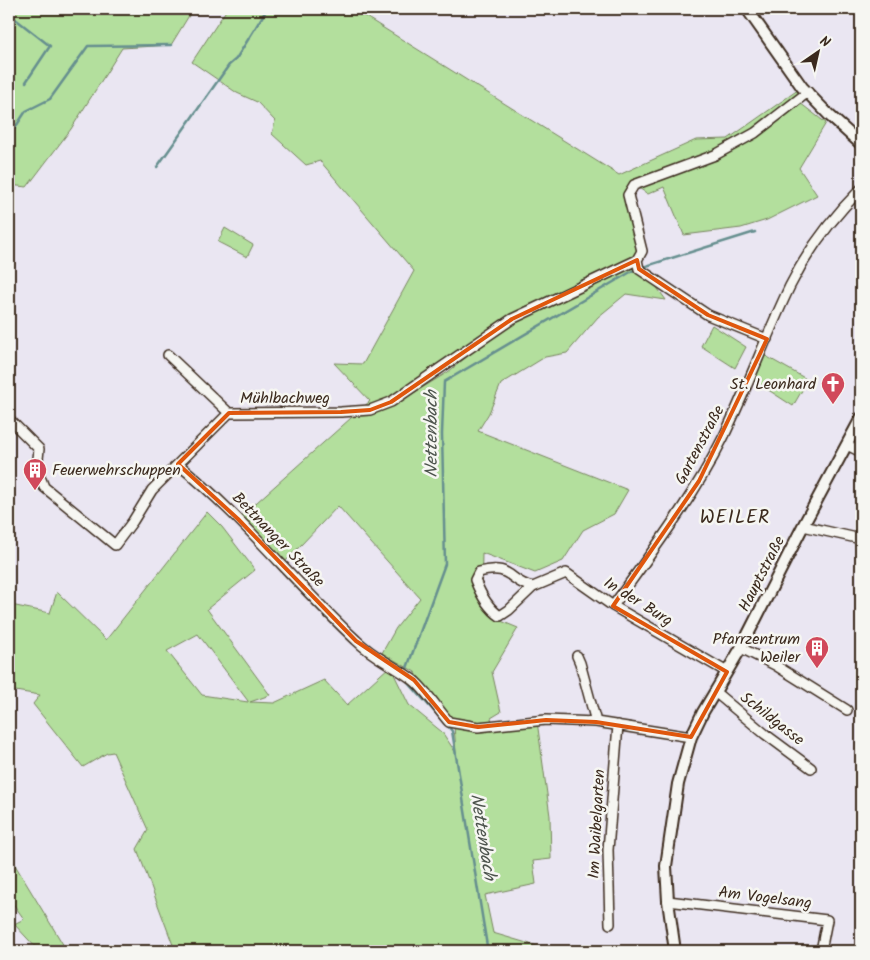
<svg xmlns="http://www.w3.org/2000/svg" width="870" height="960" font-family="Kalam,sans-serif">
	<rect width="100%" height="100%" fill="#eae6f2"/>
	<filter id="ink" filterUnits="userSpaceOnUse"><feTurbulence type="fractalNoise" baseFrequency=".02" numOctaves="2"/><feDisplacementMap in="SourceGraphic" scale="10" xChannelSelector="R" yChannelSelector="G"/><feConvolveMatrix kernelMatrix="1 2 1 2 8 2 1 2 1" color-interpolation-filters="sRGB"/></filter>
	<g filter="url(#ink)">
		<path fill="#b3df9d" stroke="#77845e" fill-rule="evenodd" d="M9 9H193L171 45 122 48 71 129 27 187 9 185V102L17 92 9 86Z
			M227 9H353L619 175 696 140 728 139 802 87 800 103 826 123 799 168 817 195 767 220 741 228 684 235 664 187 648 194 634 185 628 195 642 251 637 260 666 300 626 294 598 317 567 353 545 357 501 384 489 413 478 431 628 490 614 514 583 530 563 561 535 573 482 553 481 605 501 621 518 628 492 672 501 712 491 718 494 728 537 721 550 816 551 859 533 861 536 884 485 895 493 933 554 951H288L285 946 279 951H165L173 945 137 849 148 830 113 752 107 753 83 767 33 704 40 695 9 690V570L11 605 50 613 57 592 106 640 207 512 222 527 255 570 207 609 270 695 250 702 274 703 324 680 347 705 390 666 409 705 442 732 456 753 454 725 415 672 382 653 396 628 420 598 338 506 282 565 238 519 370 401 334 363 363 364 414 271 320 161 306 165 272 134 275 121 257 102 237 93 192 62ZM506 325 448 372 402 400ZM198 634 248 701V702L202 695 167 651Z
			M225 228 253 245 247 257 218 242Z
			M712 325 746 347 735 368 701 346Z
			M762 354 808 380 793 406 750 378Z
			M9 855 67 951H39L14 924 24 919 9 898Z"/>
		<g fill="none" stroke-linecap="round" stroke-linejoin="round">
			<path stroke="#668f8f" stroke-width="2.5" d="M9 14 50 46 26 82
				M9 137 26 111 50 99 88 46 171 45
				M157 167 229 65 236 59 267 9
				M643 267 755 232
				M407 671V668L445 564 442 434 444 382 634 270
				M407 681 440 718
				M446 724 452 731 487 946 494 951"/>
			<g stroke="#3b2a1e" stroke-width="12">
				<path id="minor" d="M637 260 642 251 628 195 634 185 715 155 755 133 808 92
					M168 355 229 413
					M9 419 39 449 37 469 44 487 115 545 133 521 152 490 178 464C243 517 295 583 356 640 373 657 393 665 412 679 424 687 439 711 449 722L478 727 546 720 596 722 691 737
					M847 445 861 452
					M178 464 229 413 341 412 370 410 391 402 512 319 637 260 639 269 708 315 767 339
					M803 526 861 539
					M533 587C508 582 512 563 479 572L475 580C480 593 488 608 500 616L509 610 533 587 566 573 613 606 727 672
					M613 606C652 552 693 498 723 438 747 389 766 336 790 286 808 250 833 217 861 189
					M741 648 775 665 847 710
					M577 656 580 663 596 722
					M715 692 765 734 811 768
					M668 901 827 920 821 951
					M610 924 608 850 618 725"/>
			</g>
			<g stroke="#3b2a1e" stroke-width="14">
				<path id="tertiary" d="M747 9 802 87 830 116 861 144
					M675 951 668 901 666 866 678 784 691 737 703 712 741 648 803 526 861 418"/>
			</g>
			<use href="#minor" stroke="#f6f6f2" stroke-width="9"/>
			<use href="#tertiary" stroke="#f6f6f2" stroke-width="10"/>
		</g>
	</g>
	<path fill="none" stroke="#df570d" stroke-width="4" stroke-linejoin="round" d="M637 260 639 269 708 315 767 339 699 481 613 606 727 672 691 737 596 722 546 720 478 727 449 722 414 680 356 641 238 519 178 464 229 413 341 412 370 410 391 402 512 319Z"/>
	<defs>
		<g id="church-pin" transform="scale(1.25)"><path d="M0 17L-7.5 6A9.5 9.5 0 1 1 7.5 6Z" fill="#d1495b" stroke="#f6f6f2"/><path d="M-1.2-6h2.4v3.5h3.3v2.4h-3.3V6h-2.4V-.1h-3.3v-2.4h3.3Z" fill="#fff"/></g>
		<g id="building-pin" transform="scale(1.25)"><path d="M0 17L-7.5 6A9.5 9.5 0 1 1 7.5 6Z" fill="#d1495b" stroke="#f6f6f2"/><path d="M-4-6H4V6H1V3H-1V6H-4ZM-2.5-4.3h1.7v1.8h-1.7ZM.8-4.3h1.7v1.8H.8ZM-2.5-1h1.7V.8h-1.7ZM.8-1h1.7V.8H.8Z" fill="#fff"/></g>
	</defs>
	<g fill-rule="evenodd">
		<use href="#church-pin" x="833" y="384"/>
		<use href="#building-pin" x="35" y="470"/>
		<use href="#building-pin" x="817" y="648"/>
	</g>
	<g text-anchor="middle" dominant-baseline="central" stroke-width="5" stroke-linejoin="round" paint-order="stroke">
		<g font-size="16" fill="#3b2a1e" stroke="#f6f6f2" text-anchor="end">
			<text x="816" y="384">St. Leonhard</text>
			<text x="52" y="470" text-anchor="start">Feuerwehrschuppen</text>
			<text x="800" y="639">Pfarrzentrum<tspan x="800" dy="18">Weiler</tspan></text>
		</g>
		<g font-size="16" fill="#3b2a1e" stroke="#f6f6f2">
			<text x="285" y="398">Mühlbachweg</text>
			<text transform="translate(700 445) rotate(-62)">Gartenstraße</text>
			<text transform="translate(278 540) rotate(46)">Bettnanger Straße</text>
			<text transform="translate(762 574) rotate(-63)">Hauptstraße</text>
			<text transform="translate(638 602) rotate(32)">In der Burg</text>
			<text transform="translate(772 719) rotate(38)">Schildgasse</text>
			<text transform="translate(597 824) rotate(-87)">Im Waibelgarten</text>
			<text transform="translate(765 898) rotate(7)">Am Vogelsang</text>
		</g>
		<g font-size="18" font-style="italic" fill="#4d544d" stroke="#f6f6f2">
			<text transform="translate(432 434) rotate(-90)">Nettenbach</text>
			<text transform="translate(482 837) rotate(81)">Nettenbach</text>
		</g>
		<g font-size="19" letter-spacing="1" fill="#3b2a1e" stroke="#f6f6f2">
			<text x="735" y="518">WEILER</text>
		</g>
	</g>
	<rect width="870" height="960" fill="none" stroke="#f6f6f2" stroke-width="30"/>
	<rect x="15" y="15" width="840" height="930" fill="none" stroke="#3b2a1e" stroke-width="2" filter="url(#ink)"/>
	<g transform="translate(818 52) rotate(34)" stroke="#f6f6f2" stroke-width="4" paint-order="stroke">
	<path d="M0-4L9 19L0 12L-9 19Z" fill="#3b2a1e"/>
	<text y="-8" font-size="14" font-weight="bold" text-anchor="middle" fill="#3b2a1e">N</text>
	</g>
</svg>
